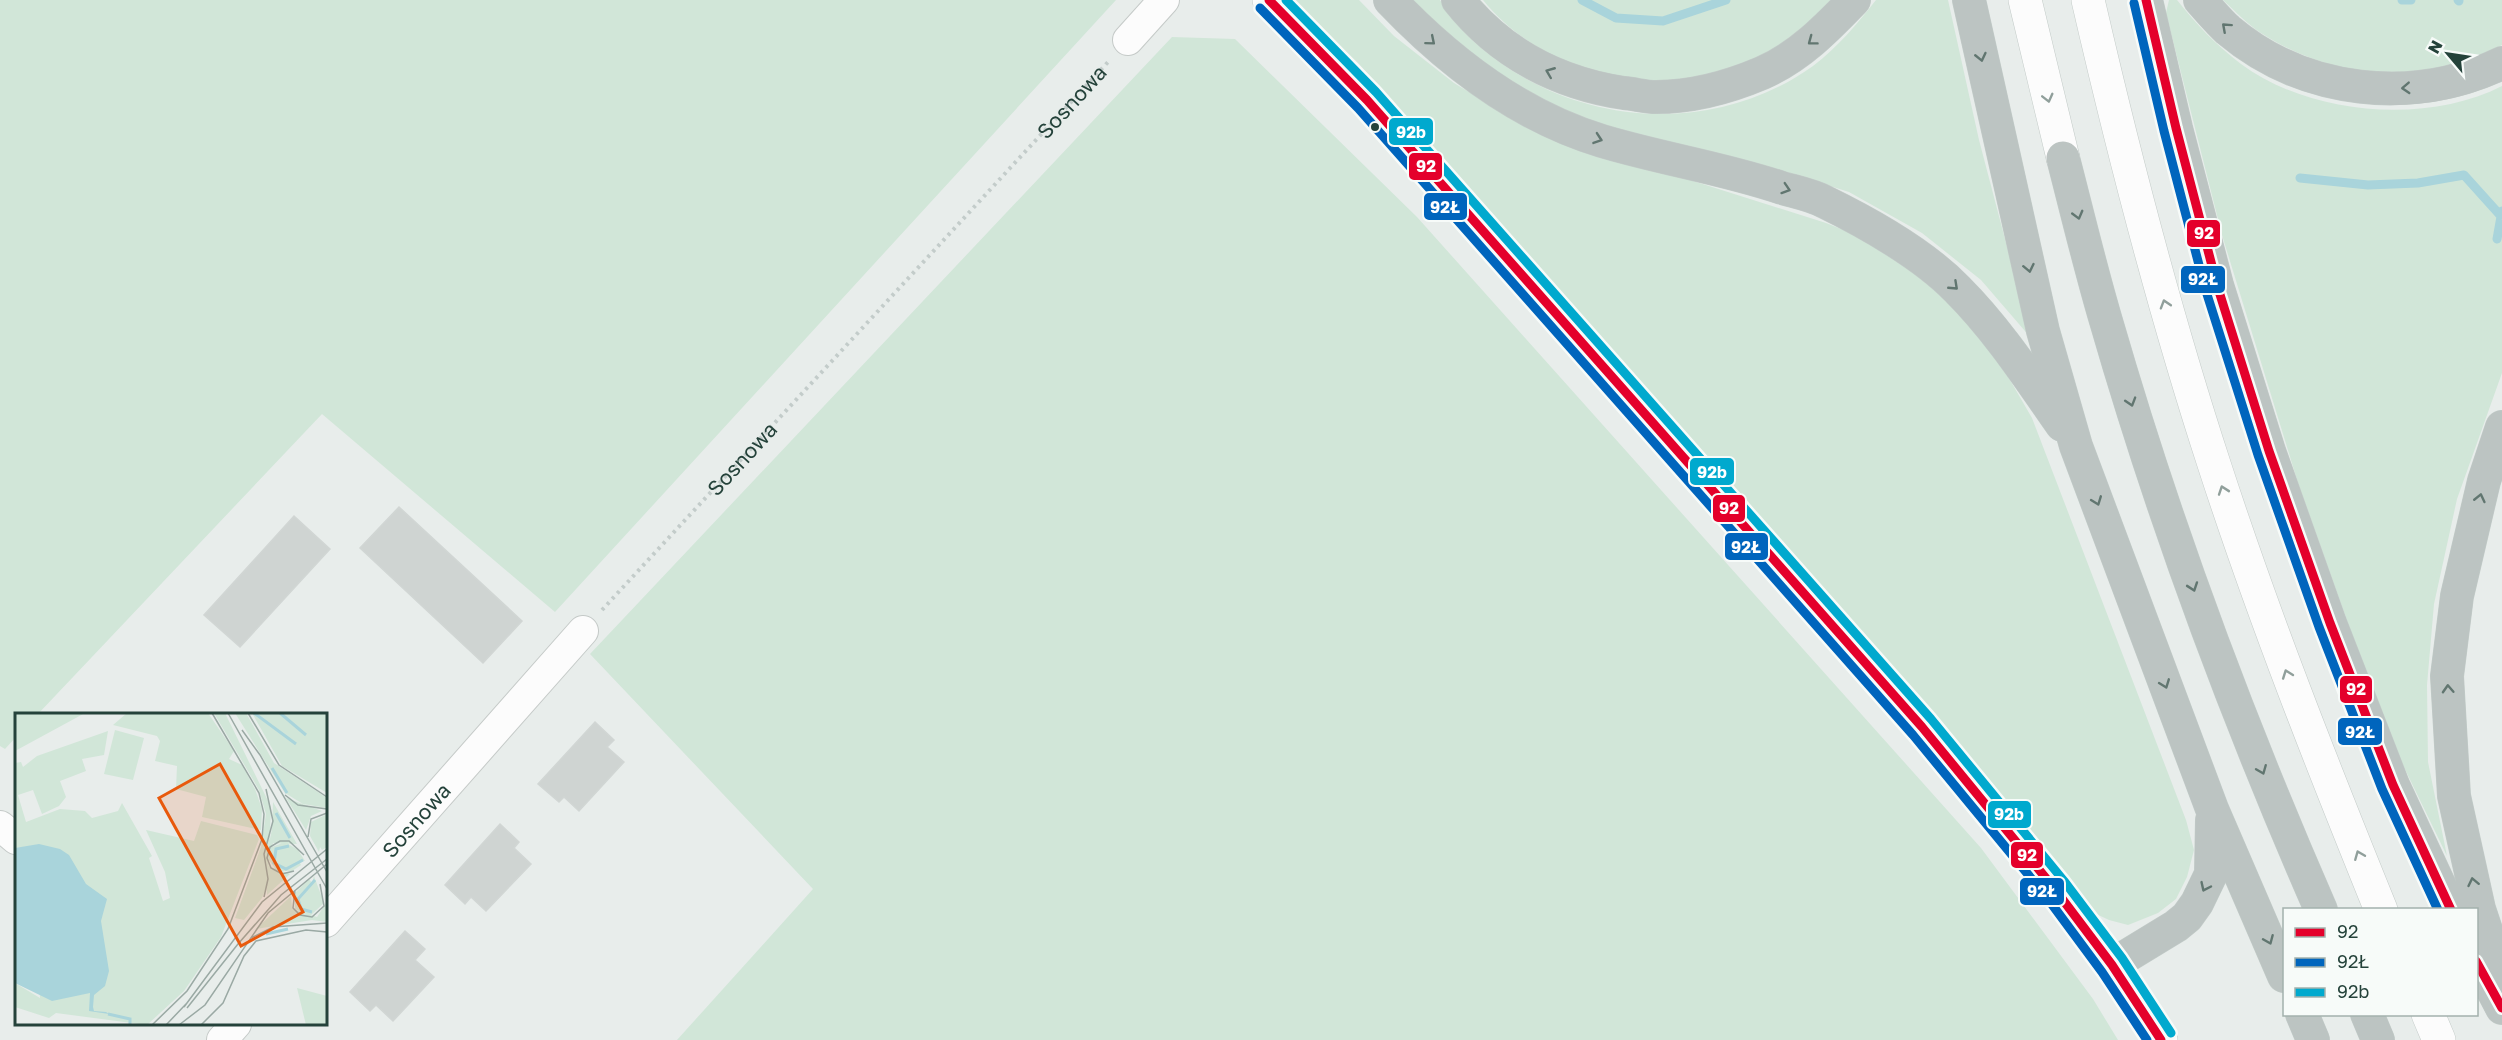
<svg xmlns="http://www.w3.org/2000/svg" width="2502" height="1040" font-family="'Golos Text',sans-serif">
	<rect width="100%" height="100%" fill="#e8edeb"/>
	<path fill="#d1e6d8" d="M0 0H1116L555 612 322 414 38 714H16V737L5 749 0 746Z
		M1291 0H1359L1394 36 1454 83 1507 115 1690 180 1826 223 1869 240 1939 290 1988 342 2032 418 2186 820 2194 850 2187 877 2176 899 2158 913 2128 925 2109 920 2092 912 1882 660 1358 63Z
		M1406 0H1440C1448 11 1456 23 1465 33 1556 124 1706 143 1813 66 1838 47 1857 24 1876 0H1948L1979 140 2031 338 1981 280 1922 233 1849 192 1792 174 1598 125 1541 101 1490 70Z
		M1483 0H1833C1819 13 1805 28 1789 40 1773 53 1751 62 1732 68 1708 75 1685 80 1660 81 1596 84 1523 50 1483 0Z
		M2169 0H2177C2196 24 2216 45 2241 64 2310 115 2426 125 2502 86V373L2457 499 2434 604 2427 685 2428 762 2447 856 2386 730 2298 483 2222 235 2166 13Z
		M2223 0H2502V45C2487 52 2471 60 2455 65 2391 85 2317 69 2261 33 2247 24 2235 11 2223 0Z
		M1172 37 1235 39 1417 217 1981 848 2093 999 2118 1040H677L813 889 590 654Z"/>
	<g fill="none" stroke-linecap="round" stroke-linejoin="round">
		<path stroke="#a9d4db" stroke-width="9" d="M1582 0 1616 18 1663 21 1726 0
			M2402 0H2411
			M2458 0 2459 1
			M2300 178 2368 185 2418 183 2464 175 2500 215
			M2497 239 2502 211"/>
	</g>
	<path fill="#cfd4d2" stroke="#d1d6d4" stroke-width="1.5" d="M399 507 522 621 483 663 360 548Z
		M294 516 330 549 240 647 204 615Z
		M595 722 614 740 607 747 624 762 579 811 564 797 559 802 538 784Z
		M500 824 519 842 514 848 531 864 486 911 471 897 465 904 445 885Z
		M405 931 425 949 415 960 434 977 393 1021 376 1005 370 1011 350 992Z"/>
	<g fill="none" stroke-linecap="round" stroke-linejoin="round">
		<g stroke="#c5cac8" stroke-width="32">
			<g id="street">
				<path d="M1128 40 1164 0"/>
				<path d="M0 826 16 839"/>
				<path id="s2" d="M326 922 583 631"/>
				<path d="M222 1040 236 1024"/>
			</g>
		</g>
		<g stroke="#c3cbc8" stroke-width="34">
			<path id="secondary" d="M1269 0 1367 100 1922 727 2054 888 2112 965 2161 1040
				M2025 0 2063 158
				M2088 0C2124 156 2164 311 2214 464 2263 615 2321 762 2381 910
				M2428 1014 2439 1040"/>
		</g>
		<g stroke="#c3ccc9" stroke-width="34">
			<path id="highway" d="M1390 0C1449 62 1519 116 1602 141 1662 159 1723 168 1782 188 1796 192 1812 195 1825 202 1868 223 1924 255 1957 289 1998 330 2029 378 2062 425
				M1458 0C1500 53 1558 83 1624 93 1635 94 1646 97 1656 97 1692 97 1729 87 1762 73 1799 57 1827 28 1854 0
				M1969 0 2043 331 2076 446 2212 809 2284 976
				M2146 0 2176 128 2217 285 2269 451 2330 623 2393 785 2451 910
				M2200 0C2209 10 2218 21 2228 30 2304 94 2413 106 2502 63
				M2063 158C2077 212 2090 267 2106 321 2164 522 2237 718 2321 910
				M2502 427 2484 481 2457 596 2447 676 2454 796 2479 909 2502 978
				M2478 962 2502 1008
				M2112 965 2176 926 2187 917 2197 903 2211 874 2212 820
				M2302 1014 2313 1040
				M2367 1014 2378 1040"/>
		</g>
		<path stroke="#c3ccca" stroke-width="4" stroke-dasharray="3 4.5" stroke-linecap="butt" id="s1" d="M602 610 1108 62"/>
		<use href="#street" stroke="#fcfcfc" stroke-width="30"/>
		<use href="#secondary" stroke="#fcfcfc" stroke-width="33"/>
		<use href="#highway" stroke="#bcc4c2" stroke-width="33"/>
		<g stroke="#f7fbf9" stroke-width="14">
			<path id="bus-1" d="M1269 0 1367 100 1922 727 2054 888 2112 965 2161 1040
				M2146 0 2176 128 2217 285 2269 451 2330 623 2393 785 2451 910
				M2476 961 2502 1008"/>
		</g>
		<g stroke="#f7fbf9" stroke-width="14">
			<path id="bus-2" d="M2134 3 2164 131 2205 288 2258 455 2319 627 2382 789 2438 910
				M1260 8 1358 108 1913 735 2045 895 2102 972 2147 1040"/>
		</g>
		<g stroke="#f7fbf9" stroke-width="14">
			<path id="bus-3" d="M1286 0 1376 92 1931 719 2064 881 2122 958 2171 1033"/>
		</g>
		<use href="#bus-1" stroke="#e4002b" stroke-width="9"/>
		<use href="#bus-2" stroke="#0065bd" stroke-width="9"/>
		<use href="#bus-3" stroke="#00a9ce" stroke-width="9"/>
	</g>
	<defs><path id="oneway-chevron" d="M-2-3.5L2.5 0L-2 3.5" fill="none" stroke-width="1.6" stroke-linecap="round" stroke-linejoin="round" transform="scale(1.5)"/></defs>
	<g stroke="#617670">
		<use href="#oneway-chevron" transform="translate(2226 27) rotate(-138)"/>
		<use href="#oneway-chevron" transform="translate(1431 41) rotate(40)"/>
		<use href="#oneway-chevron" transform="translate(1812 41) rotate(143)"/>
		<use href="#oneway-chevron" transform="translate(1981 57) rotate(77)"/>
		<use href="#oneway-chevron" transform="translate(1550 72) rotate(-158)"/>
		<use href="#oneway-chevron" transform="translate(2406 88) rotate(177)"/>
		<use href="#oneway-chevron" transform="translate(1598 139) rotate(19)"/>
		<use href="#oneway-chevron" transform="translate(1786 189) rotate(18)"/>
		<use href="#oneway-chevron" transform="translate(2078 215) rotate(75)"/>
		<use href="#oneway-chevron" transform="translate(2029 268) rotate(78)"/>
		<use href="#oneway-chevron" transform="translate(1954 286) rotate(43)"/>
		<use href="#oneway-chevron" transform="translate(2131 402) rotate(73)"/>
		<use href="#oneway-chevron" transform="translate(2480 498) rotate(-77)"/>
		<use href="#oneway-chevron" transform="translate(2097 501) rotate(69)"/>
		<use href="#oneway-chevron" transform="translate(2193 587) rotate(71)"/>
		<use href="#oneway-chevron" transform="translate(2165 684) rotate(69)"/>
		<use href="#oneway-chevron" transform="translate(2448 689) rotate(-93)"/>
		<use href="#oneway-chevron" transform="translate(2262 770) rotate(68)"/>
		<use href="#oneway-chevron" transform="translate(2473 882) rotate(-102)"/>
		<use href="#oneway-chevron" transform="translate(2205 887) rotate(115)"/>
		<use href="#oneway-chevron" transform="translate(2269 940) rotate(67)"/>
	</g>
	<g stroke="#909f9b">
		<use href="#oneway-chevron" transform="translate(2048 98) rotate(76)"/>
		<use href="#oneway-chevron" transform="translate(2165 304) rotate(-107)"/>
		<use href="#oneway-chevron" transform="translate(2223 490) rotate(-109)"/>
		<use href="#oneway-chevron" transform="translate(2287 674) rotate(-110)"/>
		<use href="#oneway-chevron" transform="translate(2359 855) rotate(-112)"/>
	</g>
	<circle fill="#24423a" stroke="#f7fbf9" stroke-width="2" cx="1375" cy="127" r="5"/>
	<g text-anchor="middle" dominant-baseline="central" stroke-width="4.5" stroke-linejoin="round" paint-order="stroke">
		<g font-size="21" fill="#24423a" stroke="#f7fbf9">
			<text stroke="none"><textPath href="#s1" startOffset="692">Sosnowa</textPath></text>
			<text stroke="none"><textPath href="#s1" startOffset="206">Sosnowa</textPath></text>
			<text stroke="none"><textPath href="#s2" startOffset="136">Sosnowa</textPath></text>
		</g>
	</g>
	<g transform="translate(15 713)">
		<rect width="312" height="312" fill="#e8edeb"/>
		<path d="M0 0H70L0 38ZM112 0H193L219 38 214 46 227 52 240 76 247 96 246 117 187 104 191 84 161 76 162 53 140 48 145 28 142 23 98 12ZM199 0H210L256 94 253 170 247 185 229 207 220 205 246 134 251 101 244 77ZM220 0H231L259 50 312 85V95L288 91 270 80ZM237 0H312V80L267 53ZM100 17 129 25 118 67 89 61ZM93 18 89 42 67 46 71 58 45 68 51 84 44 93 27 101 18 77 3 82 11 109 45 96 70 98 77 105 103 98 107 90 137 143 134 145 148 188 155 185 150 159 131 117 179 128 186 108 242 122 244 126 206 224 169 278 132 312 41 300 34 305 0 294V270L25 285 20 134 0 135V50L6 49 8 54 22 43ZM271 85 307 98 296 103 291 117ZM258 89 282 131 258 130 253 153 275 161 252 182 250 150 257 116ZM312 101V134L307 137 305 134 304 139 295 123 296 109ZM270 129 283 137 290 148H284L286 152 277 158H262L253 146 257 134ZM299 163 309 190 295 203 280 196V180L294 166 297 170ZM276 183 277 196 302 204 311 190V183L312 185V209L297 207 241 216ZM282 275 312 283V312H291Z" fill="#d1e6d8"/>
		<path d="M24 131 45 136 54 142 71 171 92 186 86 208 94 258 90 273 79 282 78 294 79 298 91 299 94 301 74 298 75 280 37 288 0 270V135Z" fill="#a9d4db"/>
		<path fill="none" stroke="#a9d4db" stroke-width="3" d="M239 0 281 31M265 0 291 22M257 55 272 80M261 100 275 125M274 133 261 136 259 150 271 156 288 147M297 199 286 196 283 186 300 167M251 221 273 216M93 301 115 306V312"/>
		<path fill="none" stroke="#9aa9a4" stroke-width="1.5" d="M213 0 312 176M233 0 264 52 312 84M227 17 245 42 312 159M270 82 283 92 312 96M293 124 296 106 312 100M279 158 267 161 256 155 252 145 255 134 265 128H274L289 142M280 177 278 195 285 202 297 204 309 193 305 171M249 184 253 166 249 141 258 108 251 76M236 225 258 214 312 210M223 231 266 182 312 146M169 294 247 189 312 136M172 295 223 231M137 312 172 278 213 216 247 126 249 101 244 80 197 0M151 312 171 291M164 312 190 292 253 200 312 151M186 312 208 290 229 243 241 228 291 217 312 219"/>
		<path fill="#e8590c" fill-opacity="0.15" stroke="#e8590c" stroke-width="3" d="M205 51 288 199 226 233 144 85Z"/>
		<rect width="312" height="312" fill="none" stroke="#24423a" stroke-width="3"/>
	</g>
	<g stroke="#f7fbf9" stroke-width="2">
		<rect x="1388" y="117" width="46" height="29" rx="6" fill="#00a9ce"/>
		<rect x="1408" y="152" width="35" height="29" rx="6" fill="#e4002b"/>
		<rect x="1423" y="192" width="45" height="29" rx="6" fill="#0065bd"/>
		<rect x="2186" y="219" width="35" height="29" rx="6" fill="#e4002b"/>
		<rect x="2180" y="265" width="46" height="29" rx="6" fill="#0065bd"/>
		<rect x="1689" y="457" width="46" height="29" rx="6" fill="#00a9ce"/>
		<rect x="1712" y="494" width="34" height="29" rx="6" fill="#e4002b"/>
		<rect x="1724" y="532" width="45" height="29" rx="6" fill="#0065bd"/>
		<rect x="2339" y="675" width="34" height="29" rx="6" fill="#e4002b"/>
		<rect x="2337" y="717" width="46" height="29" rx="6" fill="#0065bd"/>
		<rect x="1987" y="800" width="45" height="29" rx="6" fill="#00a9ce"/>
		<rect x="2010" y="841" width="34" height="28" rx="6" fill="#e4002b"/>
		<rect x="2019" y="877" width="46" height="29" rx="6" fill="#0065bd"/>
	</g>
	<g font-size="16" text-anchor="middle" font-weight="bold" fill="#fff">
		<text x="1411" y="138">92b</text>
		<text x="1426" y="172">92</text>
		<text x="1445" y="213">92Ł</text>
		<text x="2204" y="239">92</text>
		<text x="2203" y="285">92Ł</text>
		<text x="1712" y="478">92b</text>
		<text x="1729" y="514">92</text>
		<text x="1746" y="553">92Ł</text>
		<text x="2356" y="695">92</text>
		<text x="2360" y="738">92Ł</text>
		<text x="2009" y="820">92b</text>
		<text x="2027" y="861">92</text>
		<text x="2042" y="897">92Ł</text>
	</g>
	<rect x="2283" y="908" width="195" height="108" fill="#f7fbf9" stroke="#a3b1ad" stroke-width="1.5"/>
	<rect x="2295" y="928" width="30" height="9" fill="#e4002b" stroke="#a3b1ad" stroke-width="1.5"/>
	<text x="2337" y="938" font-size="18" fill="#24423a">92</text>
	<rect x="2295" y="958" width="30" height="9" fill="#0065bd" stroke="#a3b1ad" stroke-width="1.5"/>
	<text x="2337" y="968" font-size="18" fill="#24423a">92Ł</text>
	<rect x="2295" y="988" width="30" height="9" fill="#00a9ce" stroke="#a3b1ad" stroke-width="1.5"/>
	<text x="2337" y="998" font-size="18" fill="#24423a">92b</text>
	<g transform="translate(2448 54) rotate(299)" stroke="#f7fbf9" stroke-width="4.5" paint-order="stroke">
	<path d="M0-4.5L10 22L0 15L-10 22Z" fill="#24423a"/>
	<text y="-9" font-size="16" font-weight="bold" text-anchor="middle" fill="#24423a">N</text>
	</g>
</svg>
